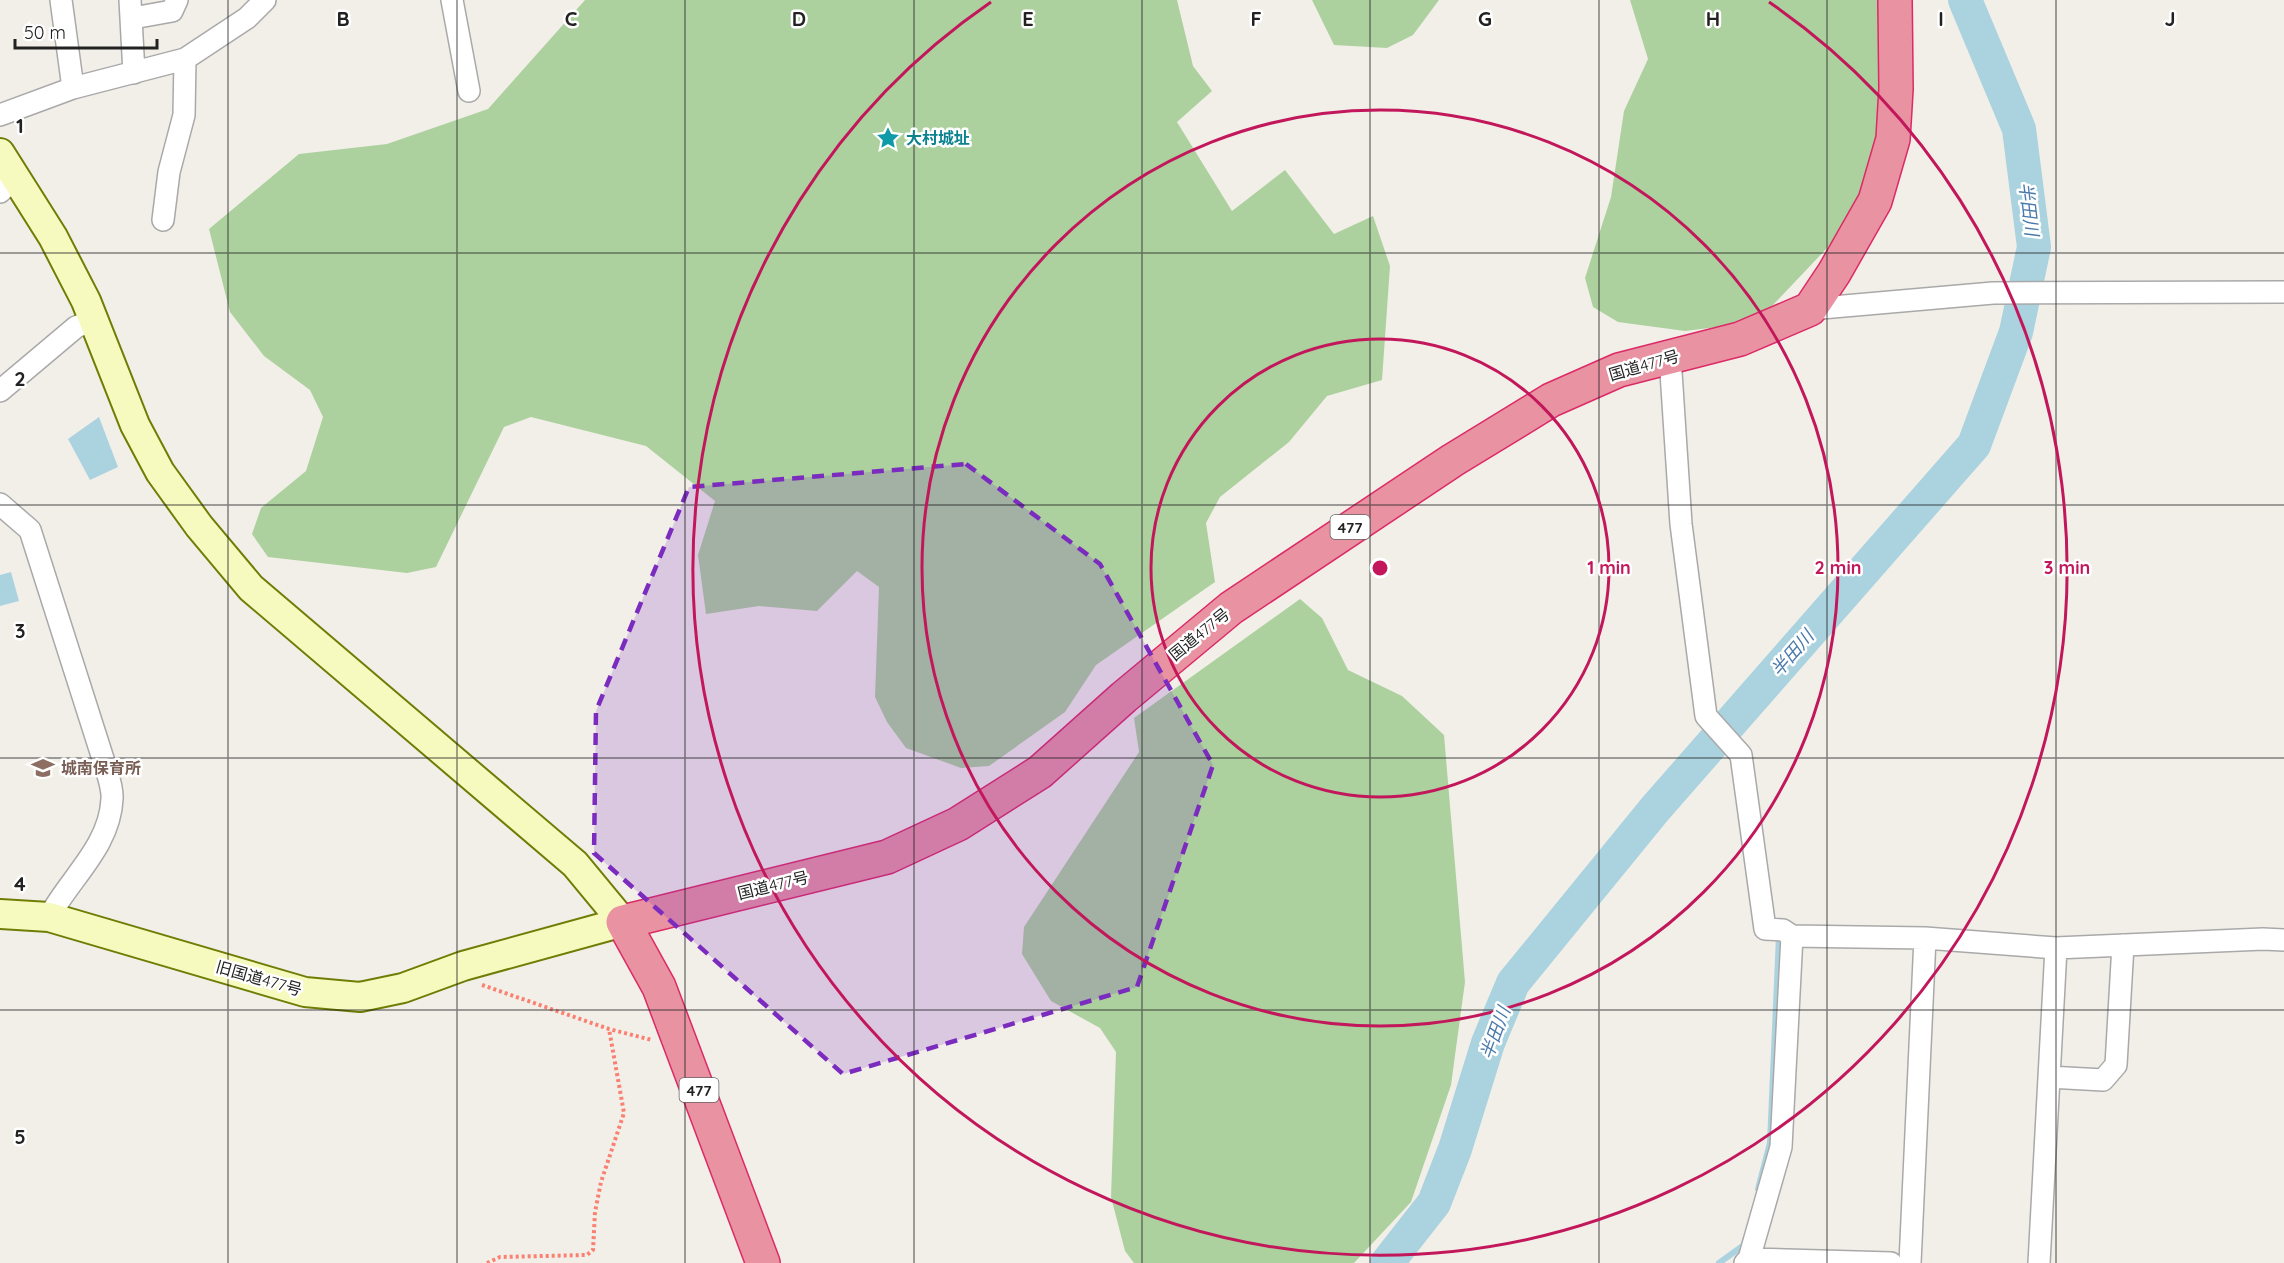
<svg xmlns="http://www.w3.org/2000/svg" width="2284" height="1263" font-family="Quicksand,'Noto Sans JP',sans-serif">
	<rect width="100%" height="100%" fill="#f2efe9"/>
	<path fill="#add19e" d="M585 0H1177L1193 66 1212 91 1177 122 1232 211 1285 170 1334 234 1373 216 1390 266 1382 380 1327 396 1289 442 1220 497 1206 523 1215 582 1096 665 1065 712 989 766 961 768 906 748 887 722 875 697 879 587 857 571 817 611 759 606 706 614 698 555 715 501 646 446 531 417 504 427 436 567 407 573 268 557 252 534 261 508 306 471 323 417 310 390 264 356 230 312 209 229 299 154 387 144 488 109Z
		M1312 0H1439L1413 35 1387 48 1334 45Z
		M1630 0H1882L1879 142 1865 208 1773 305 1742 324 1685 331 1618 322 1593 307 1585 278 1611 197 1624 111 1648 59Z
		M1300 599 1322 618 1348 670 1402 696 1444 735 1465 982 1451 1085 1411 1202 1354 1263H1134L1125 1251 1111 1197 1116 1052 1100 1028 1051 1001 1022 954 1024 927 1139 752 1134 718Z"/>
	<path fill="#aad3df" d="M99 417 118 467 90 480 68 439Z
		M11 572 19 601 0 606V575Z"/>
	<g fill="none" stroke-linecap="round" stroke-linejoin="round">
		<path stroke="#aad3df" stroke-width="6" d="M1758 1189 1770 1143 1779 936
			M1719 1263 1744 1245 1745 1240"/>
		<path stroke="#aad3df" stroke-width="34" d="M1387 1263 1434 1203 1455 1149 1488 1043 1513 983 1655 809 1974 445 2016 332 2034 247 2019 129 1965 0"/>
		<g stroke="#a9a9a9" stroke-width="24">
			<path id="street" d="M61 0 73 88
				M130 0 134 73
				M452 0 469 91
				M133 18 172 11 177 0
				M0 115 73 88 185 59 247 18 265 0
				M0 192 17 176
				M163 220 169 172 184 115 185 59
				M1810 309 1993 293 2284 292
				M1670 357 1681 524 1706 716 1741 755 1765 929 1783 930 1792 936 1925 938 2056 948 2263 939 2284 940
				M0 391 76 327 93 320
				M0 504 30 530 104 762C107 773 113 787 112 799 110 846 70 878 49 917
				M2049 1077 2103 1080 2116 1065 2123 945
				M1749 1259 1891 1263
				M1745 1263 1749 1259 1781 1147 1792 936
				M1910 1263 1925 938
				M2039 1263 2056 948"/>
		</g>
		<g stroke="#707d05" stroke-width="32">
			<path id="secondary" d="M0 153 53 237 86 301 135 425 160 472 199 526 251 588 575 864 623 922 463 966 403 988 360 997 305 992 49 917 0 914"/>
		</g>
		<g stroke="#dc2a67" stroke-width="36">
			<path id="highway" d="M763 1263 659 987 623 922 887 857 958 824 1040 772 1124 697 1231 608 1453 460 1551 400 1619 370 1740 339 1810 309 1834 273 1875 201 1893 139 1896 89 1895 0"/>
		</g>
		<path stroke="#fa8072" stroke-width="4" stroke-dasharray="3 3" stroke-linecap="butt" d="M482 985 609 1029 652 1040
			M487 1263 500 1257 587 1255 593 1250 595 1212 601 1182 624 1113 609 1029"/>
		<use href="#street" stroke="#fff" stroke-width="21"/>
		<use href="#secondary" stroke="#f7fabf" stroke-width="28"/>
		<use href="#highway" stroke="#e892a2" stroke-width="33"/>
	</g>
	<path fill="#7b2cbf" fill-opacity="0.2" stroke="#7b2cbf" stroke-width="4.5" stroke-dasharray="12 8" stroke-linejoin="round" d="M966 464 1100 564 1213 765 1137 987 843 1074 594 853 596 711 689 487Z"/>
	<path fill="none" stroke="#222" stroke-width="1.5" stroke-opacity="0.55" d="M228 0V1263M457 0V1263M685 0V1263M914 0V1263M1142 0V1263M1370 0V1263M1599 0V1263M1827 0V1263M2056 0V1263M0 253H2284M0 505H2284M0 758H2284M0 1010H2284"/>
	<g fill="none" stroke="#c2185b" stroke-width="3">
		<circle cx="1380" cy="568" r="229"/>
		<circle cx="1380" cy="568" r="458"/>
		<path d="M1769 2A687 687 0 1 1 991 2"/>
	</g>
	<defs>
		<g id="sight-bare" transform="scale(1.8)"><path d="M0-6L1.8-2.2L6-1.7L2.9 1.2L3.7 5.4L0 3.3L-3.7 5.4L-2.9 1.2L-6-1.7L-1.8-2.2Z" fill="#0f9aa8" stroke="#fff" stroke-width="2.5" paint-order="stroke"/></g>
		<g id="school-bare" transform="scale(1.8)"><path d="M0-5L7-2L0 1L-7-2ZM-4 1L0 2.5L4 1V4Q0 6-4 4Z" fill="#8d6e63" stroke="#fff" stroke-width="2.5" paint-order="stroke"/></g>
	</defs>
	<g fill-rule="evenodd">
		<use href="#sight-bare" x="888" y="138"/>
		<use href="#school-bare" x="43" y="768"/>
	</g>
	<g text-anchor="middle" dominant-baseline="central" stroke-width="5" stroke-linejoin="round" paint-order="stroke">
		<g fill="#fff" stroke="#646464" stroke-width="1.5">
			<rect x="1330.5" y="515" width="39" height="24" rx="4.5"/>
			<rect x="679.5" y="1078" width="39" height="24" rx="4.5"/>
		</g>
		<g font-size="15" font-weight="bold" fill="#222">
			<text x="1350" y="527">477</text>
			<text x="699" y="1090">477</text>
		</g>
		<g font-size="16" font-weight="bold" fill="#0d838f" stroke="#fff" text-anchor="start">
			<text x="906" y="138">大村城址</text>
		</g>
		<g font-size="16" fill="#222" stroke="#fff">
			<text transform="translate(1644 365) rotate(-16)">国道477号</text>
			<text transform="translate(1199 634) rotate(-39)">国道477号</text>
			<text transform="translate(773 885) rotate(-14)">国道477号</text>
			<text transform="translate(259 978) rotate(16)">旧国道477号</text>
		</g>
		<g font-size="16" font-weight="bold" fill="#785e54" stroke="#fff" text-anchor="start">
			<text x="61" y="768">城南保育所</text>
		</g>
		<g font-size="18" font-style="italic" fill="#4a7aab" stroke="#fff">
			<text transform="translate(2029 209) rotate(83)">半田川</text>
			<text transform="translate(1792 653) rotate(-49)">半田川</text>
			<text transform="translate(1495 1033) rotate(-70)">半田川</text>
		</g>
	</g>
	<g font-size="20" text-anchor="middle" font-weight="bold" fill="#222" stroke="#fff" stroke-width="5" stroke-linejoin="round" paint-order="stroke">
		<text x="343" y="26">B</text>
		<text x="571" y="26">C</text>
		<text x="799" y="26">D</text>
		<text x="1028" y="26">E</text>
		<text x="1256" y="26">F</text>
		<text x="1485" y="26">G</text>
		<text x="1713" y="26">H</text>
		<text x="1941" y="26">I</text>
		<text x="2170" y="26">J</text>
		<text x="20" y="133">1</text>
		<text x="20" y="386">2</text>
		<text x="20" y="638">3</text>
		<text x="20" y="891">4</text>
		<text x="20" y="1144">5</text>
	</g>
	<circle cx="1380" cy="568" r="9" fill="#c2185b" stroke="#fff" stroke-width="3"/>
	<g font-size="18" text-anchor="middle" font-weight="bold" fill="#c2185b" stroke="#fff" stroke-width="5" stroke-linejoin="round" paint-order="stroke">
		<text x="1609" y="574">1 min</text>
		<text x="1838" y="574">2 min</text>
		<text x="2067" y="574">3 min</text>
	</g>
	<path d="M15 39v9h142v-9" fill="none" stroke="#222222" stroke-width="3"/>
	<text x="24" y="39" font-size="18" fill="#222222" stroke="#ffffff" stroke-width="4.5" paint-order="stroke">50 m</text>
</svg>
